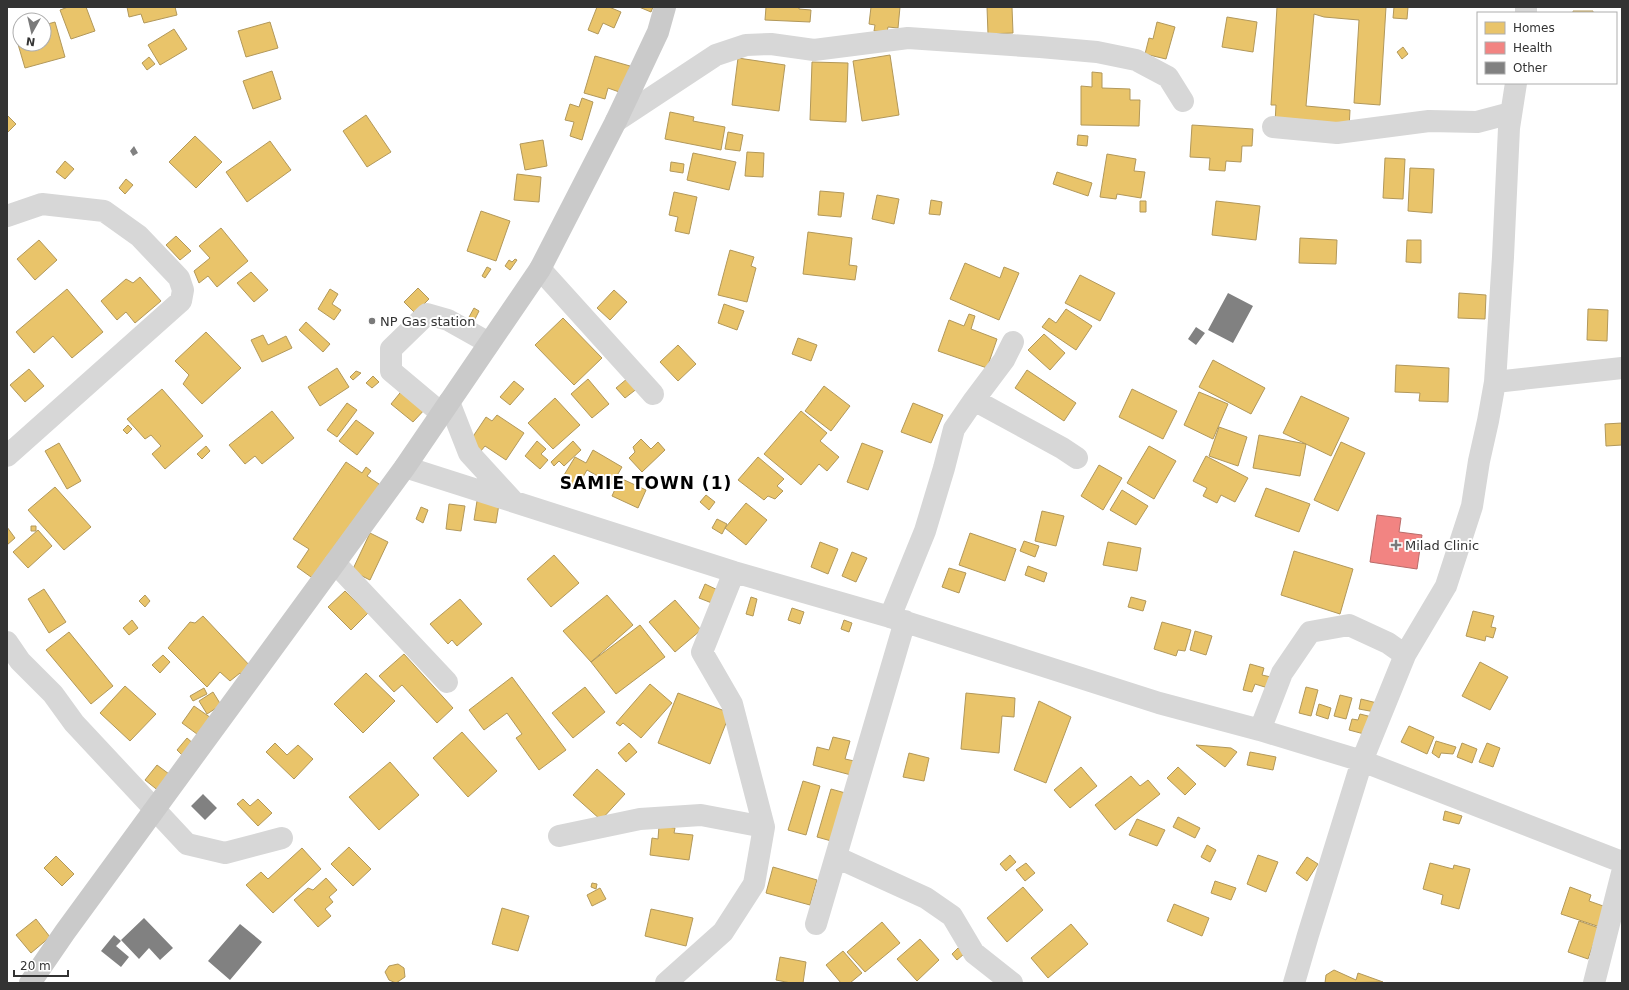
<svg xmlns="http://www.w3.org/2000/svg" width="1629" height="990" font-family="'DejaVu Sans',sans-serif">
	<rect width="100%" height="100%" fill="#fff"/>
	<path fill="#e9c46a" stroke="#b2985a" d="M68 7H86L95 31 71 39 60 10Z
		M127 7H175L177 15 144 23 141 14 129 17Z
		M597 7H609L621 12 614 28 603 23 598 34 588 30Z
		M639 7H653L651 12Z
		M766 7H799V9L811 10 810 22 765 20Z
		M871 7H900L898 28 888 27 887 32 874 31 875 25 869 24Z
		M987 7H1012L1013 33 988 34Z
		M1277 7H1386L1380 105 1354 103 1359 20 1324 17 1314 14 1306 106 1350 110 1349 129 1275 123 1276 105H1271Z
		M1394 7H1408L1407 19 1393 18Z
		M1573 11H1593V13H1573Z
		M1227 17 1257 22 1253 52 1222 47Z
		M55 22 65 57 25 68 15 34 20 32V44H44V25Z
		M270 22 278 48 246 57 238 31Z
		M1157 22 1175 27 1166 59 1145 54 1149 38 1153 39Z
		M174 29 187 49 160 65 148 45Z
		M1403 47 1408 54 1402 59 1397 52Z
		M890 55 899 115 862 121 853 61Z
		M595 56 630 66 622 93 608 88 605 99 584 93Z
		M149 57 155 64 147 70 142 63Z
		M738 58 785 65 779 111 732 105Z
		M812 62 848 63 846 122 810 120Z
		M272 71 281 99 253 109 243 81Z
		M1092 72 1102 73V88L1130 89V100H1140L1139 126 1081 125V86L1092 87Z
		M582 98 593 102 582 140 570 136 574 122 565 120 570 104 579 107Z
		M670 112 694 117 693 121 725 127 721 150 665 139Z
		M7 115 16 124 7 133Z
		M366 115 391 152 367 167 343 131Z
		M1192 125 1253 129 1252 146H1242L1241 162 1226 161 1225 171 1209 170 1210 158 1190 157Z
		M728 132 743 135 740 151 725 149Z
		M1078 135 1088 136 1087 146 1077 145Z
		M195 136 222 162 196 188 169 162Z
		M543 140 547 166 525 170 520 144Z
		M270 141 291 170 247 202 226 172Z
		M747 152 764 153 763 177 745 176Z
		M693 153 736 162 729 190 687 180Z
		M1107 154 1136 159 1134 171 1145 172 1141 198 1117 194 1116 199 1100 197Z
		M1385 158 1405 159 1403 199 1383 198Z
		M65 161 74 169 65 179 56 172Z
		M671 162 684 164 683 173 670 171Z
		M1410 168 1434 169 1432 213 1408 211Z
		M1057 172 1092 183 1088 196 1053 184Z
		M517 174 541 177 539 202 514 200Z
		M126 179 133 185 125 194 119 188Z
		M820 191 844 193 841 217 818 215Z
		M674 192 697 197 689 234 675 231 678 217 669 215Z
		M877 195 899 199 894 224 872 219Z
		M931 200 942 202 940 215 929 214Z
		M1140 201H1146V212H1140Z
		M1216 201 1260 206 1256 240 1212 235Z
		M481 211 510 221 496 261 467 251Z
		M221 228 248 261 217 287 208 276 199 283 194 271 210 258 199 246Z
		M808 232 852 238 849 265 857 266 855 280 803 274Z
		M176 236 191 251 180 260 166 245Z
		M1300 238 1337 240 1336 264 1299 263Z
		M39 240 57 260 35 280 17 259Z
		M1407 240H1421V263L1406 262Z
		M730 250 754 257 751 266 756 268 747 302 718 295Z
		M515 259 517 260 510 270 505 266 509 260 512 262Z
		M965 263 1000 278 1004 267 1019 273 999 320 950 299Z
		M487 267 491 269 485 278 482 276Z
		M251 272 268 290 254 302 237 283Z
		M1080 275 1115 293 1100 321 1065 303Z
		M140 277 161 301 135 323 126 312 117 320 101 301 126 279 133 283Z
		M418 288 429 299 415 313 404 302Z
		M67 289 103 332 72 358 53 336 34 353 16 332Z
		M330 289 338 294 332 304 341 310 334 320 318 309Z
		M614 290 627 302 610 320 597 308Z
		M1459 293 1486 295 1485 319 1458 318Z
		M724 304 744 311 737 330 718 323Z
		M474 308 479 311 473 323 468 319Z
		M1066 309 1092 326 1076 350 1042 327 1049 318 1056 323Z
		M1588 309 1608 310 1607 341 1587 340Z
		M969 314 975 316 971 329 997 339 987 368 938 351 949 320 964 326Z
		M563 318 602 358 574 385 535 345Z
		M306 322 330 344 323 352 299 330Z
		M206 332 241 368 202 404 183 384 189 375 175 361Z
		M1044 334 1065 353 1050 370 1028 350Z
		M263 335 268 345 286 336 292 348 262 362 251 340Z
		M798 338 817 345 811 361 792 354Z
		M678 345 696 364 678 381 660 362Z
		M1213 360 1265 388 1251 414 1199 387Z
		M1396 365 1449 368 1448 402 1419 401 1420 393 1395 392Z
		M337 368 349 387 320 406 308 387Z
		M29 369 44 386 25 402 10 385Z
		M1027 370 1076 403 1064 421 1015 388Z
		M356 371 361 373 353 380 350 377Z
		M634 373 643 384 625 398 616 388Z
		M373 376 379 382 372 388 366 383Z
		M588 379 609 404 592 418 571 394Z
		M514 381 524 389 510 405 500 397Z
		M824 386 850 406 831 431 805 411Z
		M404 388 427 407 413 422 391 404Z
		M162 389 203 436 165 469 152 454 161 446 151 435 145 439 127 419Z
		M1132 389 1177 411 1163 439 1119 417Z
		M1199 392 1228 404 1213 439 1184 425Z
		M1301 396 1349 418 1331 456 1283 433Z
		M555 398 580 425 553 449 528 423Z
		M347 403 357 410 337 437 327 430Z
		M913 403 943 415 931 443 901 432Z
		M272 411 294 438 262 464 255 456 245 464 229 445Z
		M801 411 827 433 820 441 839 457 827 471 819 464 801 485 764 454Z
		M497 415 524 433 506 460 485 446 480 452 468 444 486 417 492 421Z
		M356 420 374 433 357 455 339 441Z
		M1622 423V445L1606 446 1605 424Z
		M128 425 132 429 127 434 123 430Z
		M1219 427 1247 437 1238 466 1209 456Z
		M1259 435 1306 444 1300 476 1253 468Z
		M641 439 651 449 658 442 665 450 642 472 629 458 635 452 633 447Z
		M537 441 546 449 541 454 548 460 540 469 525 456Z
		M573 441 581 450 564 466 559 461 554 466 551 462Z
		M1341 442 1365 453 1338 511 1314 500Z
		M59 443 81 481 67 489 45 451Z
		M862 443 883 451 868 490 847 482Z
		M206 446 210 451 202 459 197 454Z
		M1149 446 1176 461 1154 499 1127 483Z
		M593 450 622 467 612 484 587 470 576 489 561 480 575 457 586 463Z
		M1206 456 1248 478 1235 502 1221 495 1217 503 1203 496 1207 488 1193 481Z
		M758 457 784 479 777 486 783 491 775 499 768 496 764 500 738 480Z
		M346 462 362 473 366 467 371 471 367 476 379 484 380 491 318 582 297 567 309 549 293 539Z
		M1099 465 1122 478 1103 510 1081 496Z
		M620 478 646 490 638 508 612 496Z
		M55 487 91 527 64 550 28 510Z
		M1266 488 1310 504 1299 532 1255 516Z
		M1122 490 1148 506 1136 525 1110 510Z
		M706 495 715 502 709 510 700 502Z
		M477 501 499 504 496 523 474 520Z
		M746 503 767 520 746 545 725 528Z
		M449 504 465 506 461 531 446 529Z
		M421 507 428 510 423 523 416 519Z
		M1042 511 1064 516 1056 546 1035 541Z
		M717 519 727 524 722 534 712 528Z
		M31 526H36V531H31Z
		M7 527 15 538 7 545Z
		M38 530 52 546 28 568 13 552Z
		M370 533 388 542 370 580 352 571Z
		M970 533 1016 549 1005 581 959 565Z
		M1024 541 1039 546 1035 557 1020 551Z
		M820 542 838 549 828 574 811 567Z
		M1108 542 1141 548 1137 571 1103 565Z
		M1294 551 1353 569 1340 614 1281 595Z
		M852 552 867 558 856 582 842 576Z
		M554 555 579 583 551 607 527 579Z
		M1028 566 1047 573 1044 582 1025 575Z
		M949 568 966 573 959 593 942 587Z
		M705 584 722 592 717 605 699 598Z
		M44 589 66 622 49 633 28 599Z
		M345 591 368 613 351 630 328 607Z
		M145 595 150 601 145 607 139 601Z
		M607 595 633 625 591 662 563 631Z
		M751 597 757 599 753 616 746 614Z
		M1131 597 1146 601 1143 611 1128 607Z
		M460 599 482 624 457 646 452 640 448 644 430 624Z
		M675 600 701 630 675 652 649 622Z
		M792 608 804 612 800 624 788 620Z
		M1473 611 1494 616 1491 627 1496 628 1493 638 1486 636 1485 641 1466 636Z
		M203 616 252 668 243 676 240 673 230 681 220 672 207 687 168 648 190 622 195 623Z
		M132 620 138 628 129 635 123 628Z
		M844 620 852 623 849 632 841 629Z
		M1162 622 1191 630 1185 651 1178 650 1176 656 1154 649Z
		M640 625 665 657 616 694 591 662Z
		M1195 631 1212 636 1206 655 1190 650Z
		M69 632 113 686 91 704 46 650Z
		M404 654 453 708 437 723 402 685 394 692 379 676Z
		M163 655 170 662 160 673 152 665Z
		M1480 662 1508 677 1490 710 1462 696Z
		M1250 664 1264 668 1262 675 1271 677 1268 688 1255 684 1252 692 1243 690Z
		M366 673 395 701 363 733 334 704Z
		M512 677 566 750 539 770 516 738 522 734 507 713 484 730 469 710Z
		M650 684 672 703 641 738 623 723 620 726 616 723Z
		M125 686 156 714 130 741 100 713Z
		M585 687 605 712 573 738 552 713Z
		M1306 687 1318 690 1311 716 1299 713Z
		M204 688 207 694 193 701 190 696Z
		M213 692 221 705 207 714 199 701Z
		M678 693 730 713 710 764 658 743Z
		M966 693 1015 698 1014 717 1002 716 999 753 961 749Z
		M1340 695 1352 698 1346 719 1334 716Z
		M1361 699 1377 703 1375 712 1359 709Z
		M1039 701 1071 717 1046 783 1014 770Z
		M1319 704 1331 708 1328 719 1316 715Z
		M194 706 214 720 201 737 182 723Z
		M1360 714 1372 717 1368 735 1349 730 1352 719 1358 720Z
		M1409 726 1434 737 1427 754 1401 742Z
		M462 732 497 771 468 797 433 758Z
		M833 737 850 741 845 759 859 762 855 776 813 765 817 747 829 750Z
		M187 738 195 745 184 757 177 750Z
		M1436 741 1456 747 1453 754 1441 753 1439 758 1432 753Z
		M275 743 287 755 298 745 313 759 294 779 266 752Z
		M629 743 637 752 626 762 618 753Z
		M1462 743 1477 749 1472 763 1457 757Z
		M1487 743 1500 748 1493 767 1479 762Z
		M1196 745 1231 748 1237 752 1225 767Z
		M1250 752 1276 757 1273 770 1247 765Z
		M909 753 929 758 924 781 903 777Z
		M390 762 419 795 379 830 349 797Z
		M157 765 173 777 160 792 145 780Z
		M1081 767 1097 786 1070 808 1054 790Z
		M1178 767 1196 784 1185 795 1167 778Z
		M597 769 625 794 601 820 573 795Z
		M1131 776 1140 786 1148 780 1160 794 1115 830 1095 805Z
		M803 781 820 786 806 835 788 830Z
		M831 789 849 794 835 842 817 837Z
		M243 799 250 806 258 799 272 813 258 826 237 804Z
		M1445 811 1462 816 1459 824 1443 820Z
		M1178 817 1200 828 1195 838 1173 827Z
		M1137 819 1165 830 1157 846 1129 835Z
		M659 826 675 828 674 833 693 835 689 860 650 855 652 838 658 839Z
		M1207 845 1216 850 1210 862 1201 857Z
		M349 847 371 869 353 886 331 864Z
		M302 848 321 869 273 913 246 885 261 872 268 879Z
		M1010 855 1016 862 1006 871 1000 864Z
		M1258 855 1278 862 1266 892 1247 884Z
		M56 856 74 874 62 886 44 868Z
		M1307 857 1318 864 1307 881 1296 873Z
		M1026 863 1035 873 1025 881 1016 870Z
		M1430 863 1453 869 1454 865 1470 869 1459 909 1441 904 1443 895 1423 889Z
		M773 867 817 880 810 905 766 893Z
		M326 878 337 890 329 897 333 902 325 909 331 916 318 927 294 900 308 888 313 890Z
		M1215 881 1236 888 1231 900 1211 893Z
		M592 883 597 884 596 889 591 887Z
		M1023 887 1043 910 1007 942 987 918Z
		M1570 887 1591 895 1589 901 1606 907 1600 927 1561 914Z
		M600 888 606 899 592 906 587 895Z
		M1174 904 1209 918 1202 936 1167 921Z
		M502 908 529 916 518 951 492 944Z
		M651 909 693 918 686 946 645 936Z
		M36 919 50 937 31 953 16 935Z
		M1579 921 1599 928 1588 959 1568 952Z
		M882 922 900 943 865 972 847 952Z
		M1071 924 1088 944 1048 978 1031 958Z
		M920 939 939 960 917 981 897 959Z
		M958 948 964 954 957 960 952 954Z
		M843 951 862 973 850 983H841L826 965Z
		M780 957 806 962 803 983H791L776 980Z
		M398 964 404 968 405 977 396 983 389 980 385 972 389 966Z
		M1334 970 1356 980 1358 973 1383 982 1325 983 1326 975Z"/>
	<path fill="#f28482" stroke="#b96c6a" d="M1377 515 1401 518 1399 532 1422 535 1417 569 1370 562Z"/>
	<path fill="#818181" d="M134 146 138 153 133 156 130 151Z
		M1228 293 1253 306 1233 343 1208 330Z
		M1196 327 1205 333 1196 345 1188 339Z
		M203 794 217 808 205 820 191 806Z
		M144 918 173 948 160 960 149 948 139 959 121 940Z
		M240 924 262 942 230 980 208 961Z
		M114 935 121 941 116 946 129 957 121 967 101 951Z"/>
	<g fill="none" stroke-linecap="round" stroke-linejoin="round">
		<path stroke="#d7d7d7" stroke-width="22" d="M1526 13V7
			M616 121 716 55 746 45 771 44 814 50 908 38 1040 47 1097 52 1136 60 1168 77 1183 101
			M1273 127 1337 133 1429 121 1477 122 1511 113
			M7 216 42 204 104 211 139 236 179 278 183 290 181 301 7 456
			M540 269 653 394
			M1495 382 1622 368
			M974 400 1004 360 1013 342
			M449 402 469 453 513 501
			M441 413 391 371V349L427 314 448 320 489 343
			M405 467 734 572 890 617 1159 703 1260 730 1362 761 1622 862
			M335 563 447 682
			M890 617 925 531 944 468 954 429 974 400 1062 448 1077 458
			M7 642 20 661 53 694 74 723 187 844 225 853 282 838
			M1260 730 1282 673 1310 632 1349 625 1388 643 1405 655
			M559 836 640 819 701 815 764 827
			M836 857 926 898 952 916 974 953 1012 983
			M816 924 905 621
			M666 983 723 932 754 884 764 827 732 704 702 652 734 572
			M1294 983 1308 935 1362 761 1405 655 1446 586 1472 506 1479 461 1488 421 1495 382 1503 257 1509 128 1516 83
			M1594 983 1622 873"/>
		<path stroke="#cacaca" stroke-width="22" d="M30 983 65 932 405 467 540 269 616 121 658 32 665 7"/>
	</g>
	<g fill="#7a7a7a" stroke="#fff" stroke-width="1.5">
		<circle cx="372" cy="321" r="4"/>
		<path d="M1394 539h4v4h4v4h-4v4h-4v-4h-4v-4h4z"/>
	</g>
	<g text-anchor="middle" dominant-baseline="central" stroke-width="4" stroke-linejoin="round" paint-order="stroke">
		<g font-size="13" fill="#333" stroke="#fff" text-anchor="start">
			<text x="380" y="321">NP Gas station</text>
			<text x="1405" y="545">Milad Clinic</text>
		</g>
		<g font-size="17" font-weight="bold" letter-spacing="1" fill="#000" stroke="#fff">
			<text x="646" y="483">SAMIE TOWN (1)</text>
		</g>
	</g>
	<rect width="1629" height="990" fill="none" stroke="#333333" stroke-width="16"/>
	<rect x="1477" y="12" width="140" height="72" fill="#ffffff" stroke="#adadad"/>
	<rect x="1485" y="22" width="20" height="12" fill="#e9c46a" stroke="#adadad"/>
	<text x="1513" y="32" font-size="12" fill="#333333">Homes</text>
	<rect x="1485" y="42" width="20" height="12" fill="#f28482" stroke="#adadad"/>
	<text x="1513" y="52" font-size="12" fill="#333333">Health</text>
	<rect x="1485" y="62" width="20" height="12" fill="#818181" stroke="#adadad"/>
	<text x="1513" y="72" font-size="12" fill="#333333">Other</text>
	<g transform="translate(32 32) rotate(188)"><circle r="19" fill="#ffffff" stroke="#adadad"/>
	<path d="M0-3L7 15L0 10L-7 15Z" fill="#7a7a7a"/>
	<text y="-6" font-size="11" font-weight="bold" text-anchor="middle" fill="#333333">N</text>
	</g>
	<path d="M14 970v6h54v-6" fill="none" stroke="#333333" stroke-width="2"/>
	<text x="20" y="970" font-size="12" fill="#333333" stroke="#ffffff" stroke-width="3" paint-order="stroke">20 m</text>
</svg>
